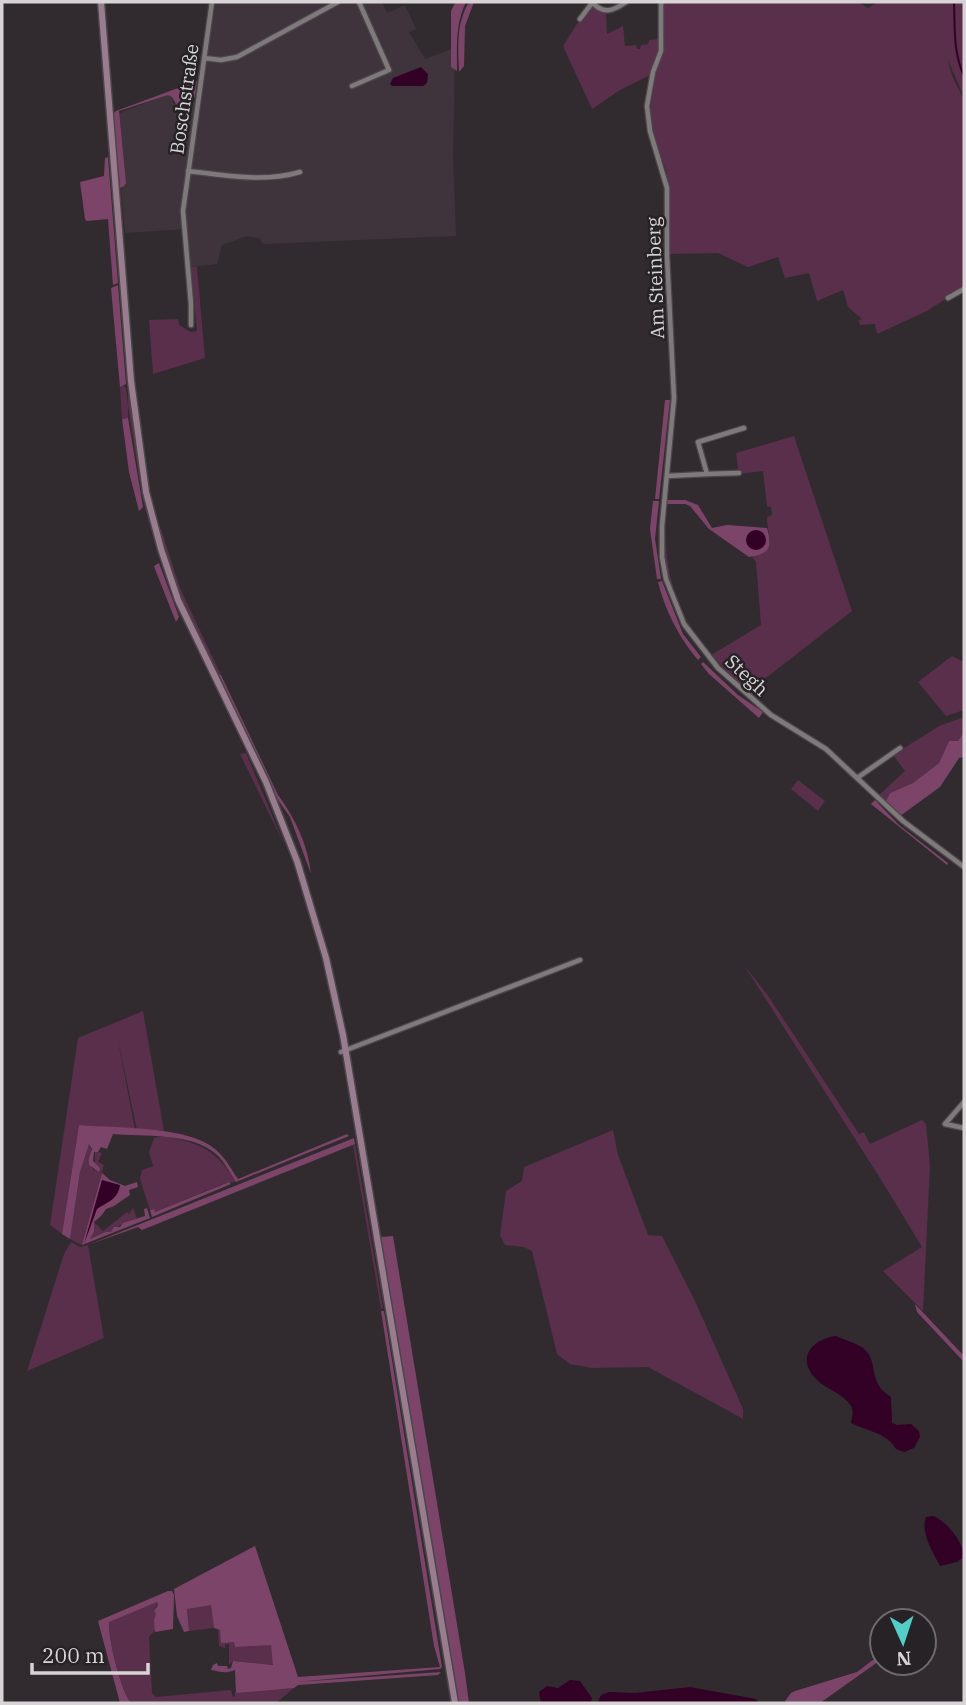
<svg xmlns="http://www.w3.org/2000/svg" width="966" height="1705" font-family="'IBM Plex Serif',serif">
	<rect width="100%" height="100%" fill="#312b2f"/>
	<path fill="#3f343b" d="M215 2H382L387 13 405 5 416 29 409 32 425 59 455 48 453 157 456 236 263 244 259 238 247 236 222 245 217 264 191 267 186 229 125 233 115 115 172 93 173 104 201 101Z"/>
	<path fill="#592f4b" d="M662 2H858L868 8 878 2H964V97L947 58 953 78 964 99V287L927 311 877 334 875 324 860 325 858 321 862 319 848 307 843 290 817 301 809 273 785 278 778 257 748 267 718 253 669 254V187L666 170 654 140 650 113 656 70 663 51Z
		M592 6 606 13 607 34 623 26 625 46 636 45 637 49H640L641 45 648 44 649 40 659 39 657 56 650 75 620 90 592 109 563 46 580 19Z
		M191 267H197L205 358 153 374 149 320 178 319 179 325 191 332 197 331Z
		M123 385 126 388 128 405V388H130L140 474 153 530H151L142 495 128 406V418L122 419 120 387Z
		M794 436 852 611 749 691 771 712 796 728C773 715 756 699 737 681 695 641 664 598 663 538 663 525 663 512 666 500 662 563 671 606 711 655L761 625 756 562 752 556C779 552 767 536 767 517L772 515 771 507 767 506 763 471 739 474 736 453Z
		M161 529 180 588 221 675 216 673 177 591 158 532Z
		M952 656 964 662V710L946 716 918 682Z
		M964 717V732L958 741H949L939 763 913 783 890 793 885 803 878 796 905 771 893 755 939 726Z
		M246 753 284 844 240 754Z
		M798 780 825 801 818 811 791 789Z
		M744 965 769 997 859 1134 864 1132 870 1144 922 1120 926 1124 930 1166 923 1311 883 1271 922 1247 880 1178Z
		M143 1011 164 1131 137 1130 117 1035 135 1129 79 1125 62 1234 50 1225 78 1038Z
		M613 1130 618 1155 648 1235 662 1236 695 1301 743 1409V1419L648 1367 592 1368 570 1364 557 1354 532 1251 524 1247 505 1245 500 1235 506 1191 522 1181 524 1167Z
		M166 1136C203 1145 215 1149 236 1182L225 1183 155 1212 153 1209 150 1210 140 1179 142 1170 153 1166 149 1152 154 1138Z
		M89 1143 92 1152C87 1160 89 1164 95 1171V1151L102 1153 98 1162 104 1165 82 1245 70 1239 80 1172Z
		M355 1144 383 1308 381 1309 353 1145Z
		M133 1208 137 1219 122 1224 112 1232 90 1239 94 1229V1222L103 1231 127 1212 129 1214Z
		M71 1242 80 1247 88 1245 104 1338 27 1371 64 1254Z
		M155 1602 158 1603 154 1610 156 1614V1629L149 1637 152 1693 156 1697 231 1690 233 1697 235 1696V1692L294 1688 276 1703H131C121 1692 108 1638 109 1621Z
		M211 1604 214 1628 189 1631 187 1609Z
		M218 1629 234 1642 235 1647 271 1644 274 1665 233 1661 229 1665V1644H225V1648L219 1646Z"/>
	<path fill="#7d446a" d="M459 2H466C455 25 457 46 457 71L451 67V11L455 3Z
		M469 2H474L465 26 464 66 459 72C458 46 456 24 469 2Z
		M197 81 195 97 176 104 172 97 168 95 119 111 126 183 124 186 120 188 113 114 116 111Z
		M108 157 118 283 113 285 108 219 87 221 85 219 80 182 104 176 105 158Z
		M118 285 126 384 120 387 111 288Z
		M665 400H670L659 499H655Z
		M128 418 143 507 139 511 129 472 122 419Z
		M666 500H685L698 505 712 528 727 525 767 528C773 548 769 554 749 557L709 529 690 506 685 504H666Z
		M653 501H659L655 539 661 579H657L650 529Z
		M159 563 179 617 176 622 155 569 154 566Z
		M662 581 683 634 701 657 698 660C679 638 665 610 658 582Z
		M703 662 738 695 763 712 759 718 709 674 701 664Z
		M216 673 221 675 278 795C295 818 308 845 311 874L290 817 273 793Z
		M964 732V757L959 758 940 787 900 816 885 803 890 793 913 783 939 763 949 741H958Z
		M875 800 899 825 948 863 947 865 871 804Z
		M79 1125C114 1128 189 1126 215 1149 225 1157 231 1169 238 1179L347 1134 349 1136 236 1182C230 1173 224 1161 216 1154 191 1132 144 1137 113 1134L107 1149 101 1147 98 1152H94L93 1161 100 1168 99 1172 89 1165V1158L92 1149 89 1144 80 1172 70 1239 62 1234Z
		M354 1138 355 1144 142 1230 138 1227 88 1245Z
		M102 1173 110 1180 125 1186 137 1182 138 1187 129 1190 130 1195 114 1206 106 1209 102 1215 94 1222V1231L90 1239 106 1232H111L114 1227H120L123 1223 145 1216 144 1209 147 1208 150 1218 82 1245Z
		M229 1182 231 1184 152 1217 150 1210 154 1209 155 1212Z
		M393 1236 465 1673 469 1703H458L453 1673 454 1669 451 1666 382 1249 381 1237Z
		M915 1304 964 1356V1362L917 1312Z
		M381 1311H384L442 1667 440 1669 296 1682 441 1672 438 1675 298 1685 294 1688 236 1693 235 1670C225 1674 221 1672 211 1670L213 1665 217 1663 218 1666H227L228 1669 231 1668 233 1661 273 1665 271 1645 235 1647 234 1642 221 1643 220 1630 214 1628 211 1605 187 1609 189 1631 184 1632 177 1616 174 1589 255 1546 298 1677 440 1667 434 1646Z
		M168 1591H172L174 1595 173 1629 155 1632 154 1620 156 1614 154 1611 158 1605 157 1602 109 1622C108 1639 121 1692 131 1703H120L98 1621Z
		M882 1653V1659L820 1703H787L785 1701 791 1693 795 1691 857 1672Z"/>
	<path fill="#330026" d="M421 67 428 74 427 83 423 86H392L390 84 393 78Z
		M746 540a10 10 0 1 1 20 0a10 10 0 1 1-20 0Z
		M102 1180 120 1185C118 1200 107 1202 97 1209L84 1244Z
		M836 1336C845 1340 856 1343 863 1348 880 1361 866 1382 891 1397L892 1423 897 1425 911 1424 919 1431 920 1437 914 1448 904 1452 896 1449C887 1433 867 1431 851 1423 852 1417 854 1412 851 1406 843 1393 825 1389 815 1378 796 1357 813 1339 836 1336Z
		M933 1516C947 1521 964 1543 964 1557L957 1562 940 1566C933 1552 920 1533 926 1517Z
		M570 1680 580 1681 592 1698 591 1703H541L539 1692 547 1686 558 1688Z
		M690 1687 756 1699 759 1703H597L601 1695 609 1692 635 1693Z"/>
	<g fill="none" stroke-linecap="round" stroke-linejoin="round">
		<path stroke="#330026" stroke-width="2" d="M954 2C955 28 953 52 964 76"/>
		<g stroke="#4b4649" stroke-width="7">
			<path id="minor" d="M592 2C603 15 613 11 626 2
				M661 2V51L653 72 647 106 650 131 667 188V256L674 398 662 526V557L666 579 684 624 718 668 771 715 826 749 903 821 964 867
				M580 19 592 3
				M204 58 221 60 237 57 338 2
				M352 86 389 70 359 2
				M188 171C225 175 263 183 300 172
				M948 298 964 289
				M191 325V304L183 211 212 2
				M707 474 739 473
				M667 476 707 474 698 442 744 428
				M857 778 900 748
				M341 1052 580 960
				M964 1102 945 1124 964 1128"/>
		</g>
		<g stroke="#4b4649" stroke-width="9">
			<path id="secondary" d="M101 2 131 381 146 492 161 549 178 600 266 782 297 861 326 958 343 1035 455 1703"/>
		</g>
		<use href="#minor" stroke="#7f797c" stroke-width="4.5"/>
		<use href="#secondary" stroke="#997d8f" stroke-width="6"/>
	</g>
	<g text-anchor="middle" dominant-baseline="central" stroke-width="5" stroke-linejoin="round" paint-order="stroke">
		<g font-size="19" fill="#d8d4d6" stroke="#272225">
			<text transform="translate(184 99) rotate(-82)">Boschstraße</text>
			<text transform="translate(655 278) rotate(-92)">Am Steinberg</text>
			<text transform="translate(747 675) rotate(43)">Stegh</text>
		</g>
	</g>
	<rect width="966" height="1705" fill="none" stroke="#d8d4d6" stroke-width="7"/>
	<g transform="translate(903 1642) rotate(177)"><circle r="33" fill="#272225" stroke="#6e696c" stroke-width="2"/>
	<path d="M0-5L12 26L0 18L-12 26Z" fill="#54cdc8"/>
	<text y="-10" font-size="19" font-weight="bold" text-anchor="middle" fill="#d8d4d6">N</text>
	</g>
	<path d="M32 1663v10h116v-10" fill="none" stroke="#d8d4d6" stroke-width="3.5"/>
	<text x="42" y="1663" font-size="21" fill="#d8d4d6" stroke="#272225" stroke-width="5" paint-order="stroke">200 m</text>
</svg>
